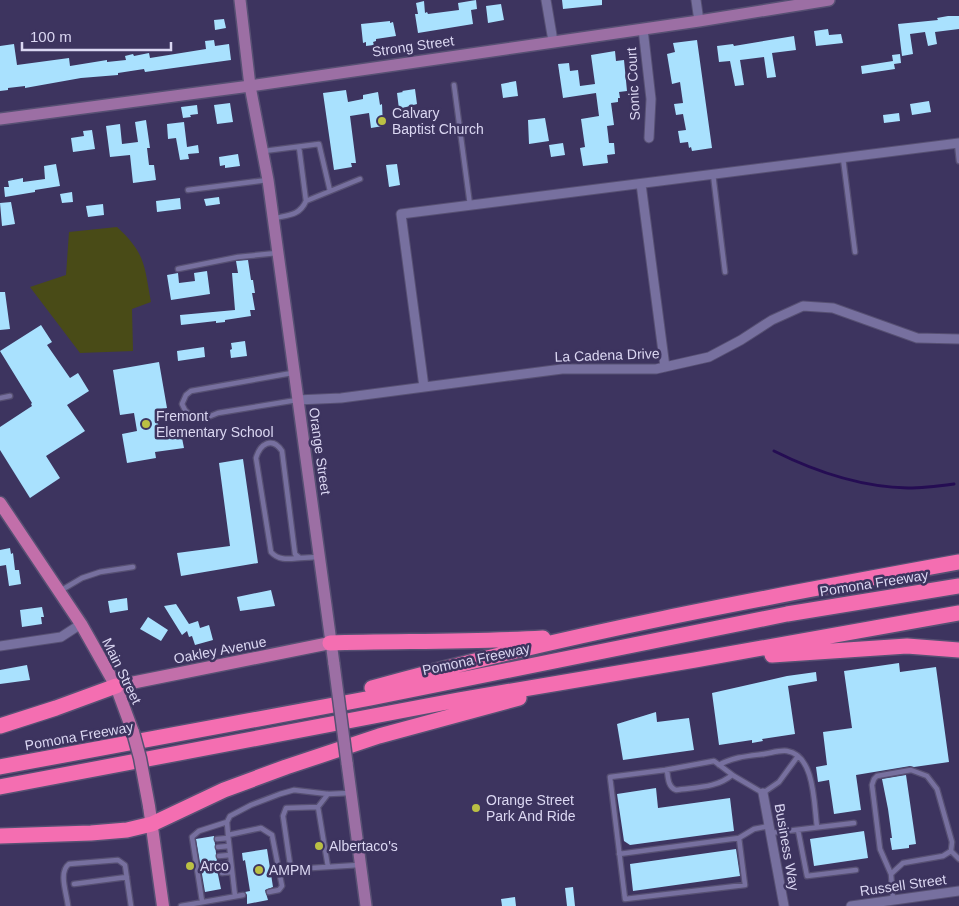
<svg xmlns="http://www.w3.org/2000/svg" width="959" height="906" font-family="Arial,sans-serif">
	<rect width="100%" height="100%" fill="#3d345f"/>
	<path fill="#494b17" d="M117 227C146 254 144 265 151 302L132 309 133 351 80 353 30 287 66 275 69 232Z"/>
	<g fill="none" stroke-linecap="round" stroke-linejoin="round">
		<path stroke="#250d53" stroke-width="3" d="M774 451C816 472 860 487 908 488 923 488 939 486 954 484"/>
	</g>
	<path fill="#a9e1fe" d="M476 0 477 9 471 10 473 24 418 33 415 14H418L416 3 424 1 425 13 427 12 428 14 459 10 458 3Z
		M562 0H602V5L563 9Z
		M501 4 504 20 488 23 486 6Z
		M948 16H959V29L935 32 937 44 928 46 925 32 910 34 913 54 902 56 898 24 938 20 937 18Z
		M224 19 226 28 215 30 214 20Z
		M390 21V23L393 22 396 36 376 39V41L373 42 374 45 366 46V42L363 43 361 24Z
		M828 29 829 35 841 34 843 43 816 46 814 31Z
		M794 36 796 50 772 53 776 77 767 78 764 57 740 60 744 85 735 86 730 61 719 62 717 46 733 44 734 46Z
		M214 40 215 46 229 44 231 60 145 72 144 69 118 73V75L81 78 25 88V86L8 88V90L0 91V46L14 44 17 65 69 58 70 66 107 60V62L126 60 125 56 133 54 134 56 149 53 150 58 206 49 205 41Z
		M697 40 712 148 692 151 691 147 689 148 688 142 680 143 678 131 686 130 683 114 676 115 674 104 683 103 680 82 672 84 667 54 675 52 673 43Z
		M615 51 616 61 624 60 627 91 619 92 620 98H618V102L611 103 614 125 607 126 609 143H614L615 154 607 155 608 163 583 166 580 148 585 147 581 119 599 116 596 93 563 98 558 64 569 63 570 71 578 70 580 86 595 84 591 55Z
		M900 54 901 63 894 64 895 69 862 74 861 66 893 61 892 55Z
		M516 81 518 96 503 98 501 84Z
		M415 89 417 104 399 109 397 93 403 92 402 91Z
		M346 90 348 102 363 99V95L378 92 380 105 382 104 383 126 371 128 369 113 350 116 356 163H351L352 167 334 170 323 93Z
		M929 101 931 112 912 115 910 104Z
		M230 103 233 122 217 124 214 105Z
		M197 105 198 114 190 115 191 117 183 118 181 107Z
		M899 113 900 121 884 123 883 115Z
		M545 118 549 141 529 144 528 120Z
		M146 120 150 148H147L149 165H154L156 180 133 183 130 155 110 157 106 126 120 124 122 144 138 142 135 122Z
		M184 122 187 147 198 145 199 153 188 154 189 159 180 160 176 138 168 139 167 124Z
		M92 130 95 149 73 152 71 138 84 136 83 131Z
		M563 143 565 155 551 157 549 145Z
		M238 154 240 166 225 168V165L220 166 219 157Z
		M56 164 60 186 35 190V192L5 197 4 187H9L8 181 23 178V182L45 179 44 166Z
		M397 164 400 185 389 187 386 165Z
		M72 192 73 202 62 203 60 194Z
		M219 197 220 204 206 206 204 199Z
		M180 198 181 209 157 212 156 201Z
		M11 202 15 224 2 226 0 203Z
		M103 204 104 215 88 217 86 206Z
		M248 260 251 280H253L255 293H252L255 310H250L251 316 225 320V322L216 323V321L181 325 180 315 235 310 232 273H238L236 261Z
		M207 271 210 294 171 300 167 275 178 273 179 283 195 281 194 273Z
		M0 292H5L10 329 0 330Z
		M41 325 52 342 47 345 70 378 78 373 89 391 67 405 85 431 46 456 60 478 30 498 0 450V427L32 406 31 404 32 403 0 351Z
		M245 341 247 356 231 358 230 350 232 349 231 343Z
		M204 347 205 357 178 361 177 351Z
		M159 362 167 408 156 410 160 436 181 433 184 448 155 452 156 458 127 463 122 434 137 431 134 413 120 415 113 370Z
		M243 459 258 563 181 576 177 553 230 546 219 463Z
		M10 548 11 554 13 553 15 570H19L21 584 9 586 6 565 0 566V550Z
		M271 590 275 606 240 611 237 597Z
		M127 598 128 610 110 613 108 601Z
		M176 604 189 624 198 621 200 628 209 625 213 640 195 645 192 636 189 637 187 631 182 635 164 606Z
		M42 607 44 617H41L42 624 22 627 20 610Z
		M148 617 168 630 161 641 140 629Z
		M899 663 900 672 936 667 949 762 914 767 910 766 856 775 861 810 834 814 829 780 818 782 816 767 827 765 823 732 852 728 844 671Z
		M27 665 30 680 0 684V670Z
		M816 672 817 681 788 686 795 734 762 739 763 741 752 743V740L719 745 712 693 787 676Z
		M656 712 657 722 689 718 694 750 623 760 617 724Z
		M906 775 916 844 909 845V848L892 850 890 838H892L888 809 882 779Z
		M656 788 658 808 730 798 734 831 630 845 624 841 617 794Z
		M864 831 868 858 814 866 810 839Z
		M214 836 217 862 216 865 221 889 205 892 196 839Z
		M267 849 273 887 265 890 268 900 247 904V895L245 892 250 891 245 860 243 861 242 853Z
		M736 849 740 876 633 891 630 864Z
		M573 887 575 906H567L565 888Z
		M515 897 516 906H502L501 899Z"/>
	<g fill="none" stroke-linecap="round" stroke-linejoin="round">
		<g stroke="#575073" stroke-width="7">
			<path id="lane" d="M454 85 470 205
				M957 143 959 161
				M299 147 306 201
				M264 151 319 144 330 191
				M843 158 855 252
				M713 174 725 272
				M188 190 267 180
				M275 218C289 215 300 215 306 201L360 179
				M178 269 238 257 277 253
				M292 373 191 391 186 395 182 404 185 410 193 418 203 419 218 413 297 400
				M0 398 10 396
				M300 558C289 559 279 561 271 552L256 458C260 444 272 436 282 451L295 554 300 558 318 557
				M60 591 82 578 100 572 133 567
				M719 765C733 757 748 756 764 754 771 753 780 750 787 751 815 755 814 805 817 827
				M667 770C668 778 668 787 676 790 696 787 717 788 732 775
				M318 807 286 808 283 816 290 864 295 869 359 865
				M798 830 807 876 856 870
				M770 833 854 823
				M228 835 235 896
				M739 838 754 829 769 826
				M217 839 228 838
				M218 847 229 846
				M951 851 959 859
				M619 854 739 838 745 885 625 899 610 777 665 770 714 761 734 776 763 793 779 782 798 756
				M219 856 230 855
				M220 865 231 863
				M328 867 318 807 328 794
				M222 873 232 872
				M891 874 880 849 872 785 874 779 877 776 911 770 927 776 937 789 952 842 951 851 943 856 903 863 891 874 893 900
				M74 884 127 877
				M269 892 279 890 282 886 272 835 261 828 228 835 227 822 230 816 251 805 280 794 294 790 328 794 350 793
				M202 901 192 837 199 831 227 822
				M68 906C67 894 58 872 69 864L118 860 125 865 131 906
				M181 906 243 895"/>
		</g>
		<g stroke="#575073" stroke-width="11">
			<path id="street" d="M546 0 553 41
				M696 0 699 21
				M643 29 651 99 649 138
				M641 184 665 367
				M424 387 401 214 959 143
				M297 400 341 398 562 369H656L709 357 741 340 772 320 803 306 833 308 917 338 959 339
				M0 646 61 637 81 624
				M763 793 784 906
				M851 906 959 891"/>
		</g>
		<g stroke="#575073" stroke-width="14">
			<path id="secondary" d="M240 0 250 86 268 180 334 664
				M0 119 250 86 699 21 829 0
				M347 763 366 906"/>
		</g>
		<g stroke="#575073" stroke-width="15">
			<path id="primary" d="M0 503 81 624 116 686 133 732
				M116 686 330 643
				M149 806 163 906"/>
		</g>
		<g stroke="#575073" stroke-width="18">
			<path id="highway" d="M330 643C401 641 472 642 543 638
				M772 655 907 646 959 650
				M372 688C565 634 762 598 959 562
				M0 726 56 708 116 686
				M0 767 371 698 787 614 959 586
				M0 787 458 700 695 660 959 613
				M0 836 91 833 127 830 152 824 224 790 286 767 379 736 519 698"/>
		</g>
		<use href="#lane" stroke="#77709f" stroke-width="4.5"/>
		<use href="#street" stroke="#77709f" stroke-width="9"/>
		<use href="#secondary" stroke="#9c6fa4" stroke-width="11"/>
		<use href="#primary" stroke="#c26faa" stroke-width="12"/>
		<use href="#highway" stroke="#f46eb1" stroke-width="15"/>
		<g stroke="#575073" stroke-width="14" stroke-linecap="butt">
			<path id="secondary-bridge" d="M334 664 347 763"/>
		</g>
		<g stroke="#575073" stroke-width="15" stroke-linecap="butt">
			<path id="primary-bridge" d="M133 732 140 758 149 806"/>
		</g>
		<use href="#secondary-bridge" stroke="#9c6fa4" stroke-width="11"/>
		<use href="#primary-bridge" stroke="#c26faa" stroke-width="12"/>
	</g>
	<g fill="#bbc044" stroke="#3d345f" stroke-width="2">
		<circle cx="382" cy="121" r="5"/>
		<circle cx="146" cy="424" r="5"/>
		<circle cx="476" cy="808" r="5"/>
		<circle cx="319" cy="846" r="5"/>
		<circle cx="190" cy="866" r="5"/>
		<circle cx="259" cy="870" r="5"/>
	</g>
	<g text-anchor="middle" dominant-baseline="central" stroke-width="5" stroke-linejoin="round" paint-order="stroke">
		<g font-size="14" fill="#dbd7f2" stroke="#3d345f">
			<text transform="translate(413 46) rotate(-8)">Strong Street</text>
			<text transform="translate(633 84) rotate(-93)">Sonic Court</text>
			<text transform="translate(607 355) rotate(-2)">La Cadena Drive</text>
			<text transform="translate(320 451) rotate(82)">Orange Street</text>
			<text transform="translate(874 583) rotate(-9)">Pomona Freeway</text>
			<text transform="translate(220 650) rotate(-11)">Oakley Avenue</text>
			<text transform="translate(476 659) rotate(-12)">Pomona Freeway</text>
			<text transform="translate(122 671) rotate(64)">Main Street</text>
			<text transform="translate(79 736) rotate(-10)">Pomona Freeway</text>
			<text transform="translate(787 847) rotate(80)">Business Way</text>
			<text transform="translate(903 885) rotate(-8)">Russell Street</text>
		</g>
		<g font-size="14" fill="#dbd7f2" stroke="#3d345f" text-anchor="start">
			<text x="392" y="113">Calvary<tspan x="392" dy="16">Baptist Church</tspan></text>
			<text x="156" y="416">Fremont<tspan x="156" dy="16">Elementary School</tspan></text>
			<text x="486" y="800">Orange Street<tspan x="486" dy="16">Park And Ride</tspan></text>
			<text x="329" y="846">Albertaco's</text>
			<text x="200" y="866">Arco</text>
			<text x="269" y="870">AMPM</text>
		</g>
	</g>
	<path d="M22 42v8h149v-8" fill="none" stroke="#dbd7f2" stroke-width="2.5"/>
	<text x="30" y="42" font-size="15" fill="#dbd7f2" stroke="#3d345f" stroke-width="4" paint-order="stroke">100 m</text>
</svg>
